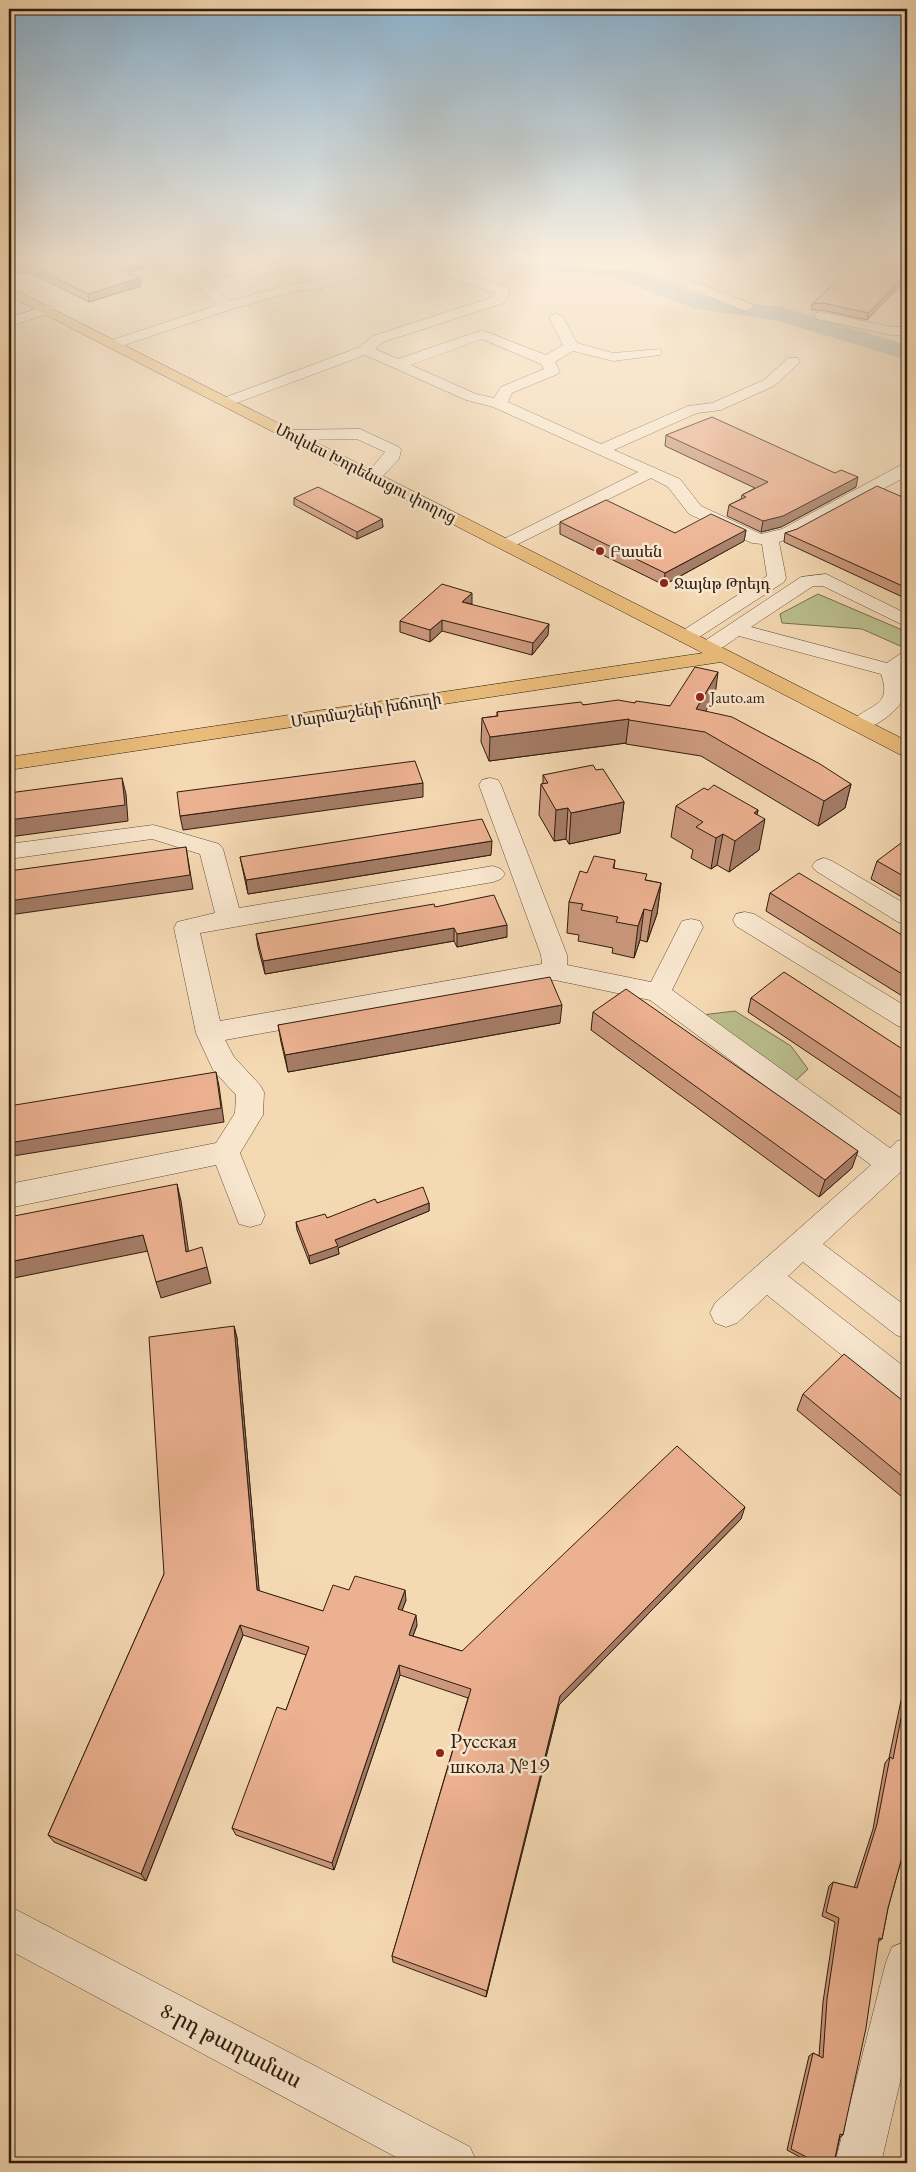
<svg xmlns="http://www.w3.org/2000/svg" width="916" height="2172" font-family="'EB Garamond','Noto Serif Armenian',serif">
	<rect width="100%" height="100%" fill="#f5d9b3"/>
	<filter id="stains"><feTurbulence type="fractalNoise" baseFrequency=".004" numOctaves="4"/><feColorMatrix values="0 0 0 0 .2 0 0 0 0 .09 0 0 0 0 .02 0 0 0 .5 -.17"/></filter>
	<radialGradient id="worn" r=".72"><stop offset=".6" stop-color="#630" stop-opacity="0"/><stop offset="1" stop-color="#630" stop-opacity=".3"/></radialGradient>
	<path fill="#bbbf8e" stroke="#756e4e" d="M818 594 907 632V649L862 629 782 623 780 614Z
		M735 1011 791 1046 808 1069 788 1088 702 1015Z"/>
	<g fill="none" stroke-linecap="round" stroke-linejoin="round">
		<path fill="#a1b7b7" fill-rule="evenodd" d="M506 261 609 262 706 297 781 307 907 345V360L778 321 694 308 606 275 517 268 509 266Z"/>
		<g stroke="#604c38" stroke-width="1">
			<path id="minor" d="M187 261H204L220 267H234L255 261H273L272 264 235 275H221L211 285 230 301 291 284 317 281 384 261H404L402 264 323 288 292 292 232 309 119 347H109L107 344 109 341 217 305 196 285 209 272Z
				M406 261H425L508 288 510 291 504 303 383 342 375 349 398 359 482 330 546 355 563 345 549 317 556 313 563 317 577 343 613 353 660 349 662 352 660 355 613 361 573 351 555 362 560 371 558 374 512 393 508 402 601 444 688 406 712 403 764 380 788 358H798L800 361 798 364 774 386 721 410 697 413 614 450 680 479 701 506 761 534 782 529 901 465 907 464V476L794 537 779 542 786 578 784 582 693 641H679L676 637 679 633 767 576 762 544 752 543 689 514 668 487 651 478 508 549 502 548 499 544 502 540 638 472 493 407 466 400 365 355 231 405H221L218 402 221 399 360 347 373 336 493 297 495 293 408 264ZM482 339 541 364 544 369 501 387 494 398 476 394 411 365Z
				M557 261 650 264 752 304 754 307 747 311 742 310 648 272 610 271 564 265Z
				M47 305 52 306 54 309 52 312 9 327V318Z
				M821 312 891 327H907V335H891L816 319 814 316 816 313Z
				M360 429 399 447 401 450 399 459 379 480H367L365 476 385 452 357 439 293 440 285 435 293 430Z
				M826 574 907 614V627L823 586H813L751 627 887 663 900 654 907 652V667L901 672C903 678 907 684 906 691 904 709 869 734 853 729L849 725C865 703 894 710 881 674L739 636C727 644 715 656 700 652L697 648 700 644 801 577Z
				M490 778 498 780 501 785 567 955V965L651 982 682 921 691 919 700 921 703 927 672 990 890 1148 897 1141 907 1138V1166L823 1244 907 1307V1339L896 1335 803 1262 788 1276 907 1369V1403L895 1398 767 1295 737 1323 726 1327 715 1323 710 1313 715 1303 871 1165 650 1000 555 980 225 1040 234 1057 260 1085 264 1092 263 1115 240 1153 265 1215 261 1224 250 1227 239 1224 216 1165 9 1208V1184L216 1143 235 1113 236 1095 213 1070 196 1033 174 928 177 922 215 913 200 854 152 839 9 859V844L153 825 161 827 219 844 223 849 239 908 493 866 501 869 505 874 501 879 493 882 200 933 220 1021 542 964 541 955 479 785 482 780Z
				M824 858 832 861 907 905V924L898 922 816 871 812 866 816 861Z
				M745 912 754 914 907 1007V1028L898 1026 736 926 733 920 736 914Z
				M9 1906 470 2147 477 2163H407L9 1950Z
				M907 1941V2052L881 2163H835L886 1962 892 1947Z"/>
		</g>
		<g stroke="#2f1d0f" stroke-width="1">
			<path id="major" d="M9 287 907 741V755L899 754 721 662 9 770V757L703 653 9 296Z"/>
		</g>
		<use href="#minor" fill="#f8e6ce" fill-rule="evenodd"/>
		<use href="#major" fill="#eabc7a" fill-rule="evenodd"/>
	</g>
	<path fill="#cb987d" stroke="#2f1d0f" d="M9 261 142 268 128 273 141 286 89 302 29 272 21 274 9 268Z
		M907 261 867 320 821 310H811L812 304Z
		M666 435 856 487 781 527 761 532 727 516 729 505 741 499 742 495 755 488 665 446Z
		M294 498 382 519 383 527 357 539 294 505Z
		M907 499V599L784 542 785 533Z
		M560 522 675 533 746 530 744 541 664 585 560 534Z
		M472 605 548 635 532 655 442 631 430 642 400 632V621Z
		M715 696 705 711 851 784 845 808 818 826 701 756 626 744V743L489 761 481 742 482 718 497 716V712L583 705 635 703 670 706Z
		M596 770 624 802 620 833 569 844 566 839 554 841 539 815 541 784H543V775Z
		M708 790 758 810 757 815 759 850 729 872 717 865 711 869 691 858 693 850 671 837 676 806Z
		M907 847V900L871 879 877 861Z
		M491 855 248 894 243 871 240 857Z
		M615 860 614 868 646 880 661 883 657 914 647 942 640 940 634 958 612 953 613 948 578 941 579 935 567 933 569 902 587 873Z
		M770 893 907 938V999L766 911Z
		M435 907 507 937 457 947 454 941 265 974 258 947 256 934Z
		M751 998 907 1052V1114L904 1117 748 1012Z
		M593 1012 852 1168 819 1197 591 1030Z
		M560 1023 288 1072 281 1042 278 1025Z
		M377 1203H429V1211L338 1248 339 1254 310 1264 297 1230 296 1222 327 1218Z
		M907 1291V1305L902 1301Z
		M234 1326 237 1338 259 1591 323 1611 349 1590 406 1600 402 1610 417 1625 413 1636 462 1651 741 1519 559 1705 486 1997 393 1962 392 1956 468 1698 400 1675 334 1870 236 1835 232 1828 286 1710 306 1655 243 1635 146 1881 54 1842 48 1835 164 1574Z
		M803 1394 907 1404V1501L797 1410Z
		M907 1672V1844L906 1843 888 1908 882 1939 878 1942 843 2135 840 2137 834 2163H811L787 2150 809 2056 813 2053 819 2056 823 2002 835 1922 822 1916 829 1886 833 1882 854 1888 873 1829 885 1763 889 1758Z"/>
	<path fill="#a57c66" stroke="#2f1d0f" d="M141 261 142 268 119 275 117 268Z
		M27 264 29 272 21 274 19 267Z
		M907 273V278L867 320 868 313Z
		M140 278 141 286 89 302 88 294Z
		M858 477 856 487 781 527 761 532 763 521Z
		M382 519 383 527 357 539V532Z
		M746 530 744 541 664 585 665 573Z
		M472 593V604L462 602Z
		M442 620V631L430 642V630Z
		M549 624 548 635 532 655 533 643Z
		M718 672 715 696 694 730 696 709Z
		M629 719 626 743 489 761 490 737Z
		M122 778 126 794 128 821 9 837V820Z
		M423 783V797L183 830 180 816Z
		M851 784 845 808 818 826 824 801Z
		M624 802 620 833 569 844 571 813Z
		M568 808 566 839 554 841 556 810Z
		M758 810 754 827 765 819 759 850 729 872 735 841 754 813Z
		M723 834 717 865 711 869 716 838Z
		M492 841 491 855 248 894 246 880Z
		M186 847 193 889 9 915V901Z
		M661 883 657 914 647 942 652 911Z
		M644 909 640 940 634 958 638 926Z
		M507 925V937L457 947V934Z
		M454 928V941L265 974 263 961Z
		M562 1005 560 1023 288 1072 285 1055Z
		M216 1072 219 1086 224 1122 13 1156 9 1145V1143Z
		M907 1109V1114L904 1117Z
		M858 1151 852 1168 819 1197 825 1180Z
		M177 1184 181 1201 191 1268 186 1252Z
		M429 1203V1211L338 1248 339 1254 310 1264 309 1256 335 1240Z
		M143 1235 148 1251 9 1279V1262Z
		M207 1267 211 1283 161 1298 156 1282Z
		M234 1326 237 1338 260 1600 257 1590Z
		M745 1507 741 1519 559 1705 486 1997 487 1991 560 1696Z
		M405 1590 406 1600 399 1619 398 1609Z
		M416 1615 417 1625 410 1644 409 1635Z
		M240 1625 243 1635 146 1881 141 1874Z
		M399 1665 400 1675 334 1870 332 1863Z"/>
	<path fill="#ecb191" stroke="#2f1d0f" d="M9 261H141L117 268 140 278 88 294 27 264 19 267 9 262Z
		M858 261H907V273L868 313 823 303 812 304Z
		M712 417 835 473 841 470 858 477 783 516 763 521 729 505 746 497 742 495 768 482 666 435Z
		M877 486 907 499V588L785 533 797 529Z
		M318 487 382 519 357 532 294 498Z
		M606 500 675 533 711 514 746 530 665 573 560 522Z
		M442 584 472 593 462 602 549 624 533 643 442 620 430 630 400 621Z
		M695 667 718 672 696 709 732 717 820 764 851 784 824 801 705 732 629 720V719L490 737 482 718 498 716 497 712 581 702 583 705 618 700 635 703 636 701 670 706Z
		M415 761 423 783 180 816 177 792Z
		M593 765 596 770 603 769 624 802 571 813 568 808 556 810 541 784 548 783 543 775Z
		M122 778 125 805 9 820V793Z
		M714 785 758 810 754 813 765 819 735 841 723 834 716 838 696 827 703 822 676 806 704 788 708 790Z
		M482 819 492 841 246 880 240 857Z
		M901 843 907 847V878L877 861Z
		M186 847 190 875 9 901V871Z
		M594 856 615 860 613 868 647 874 645 880 661 883 652 911 644 909 638 926 616 922 618 917 581 910 583 904 569 902 580 871 587 873Z
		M799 873 907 938V977L770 893Z
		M494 895 507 925 457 934 454 928 263 961 256 934 434 904 435 907Z
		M784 972 907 1052V1102L751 998Z
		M550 977 562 1005 285 1055 278 1025Z
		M626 989 858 1151 825 1180 593 1012Z
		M216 1072 221 1108 9 1143V1106Z
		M177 1184 186 1252 202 1247 207 1267 156 1282 143 1235 9 1262V1217Z
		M423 1187 429 1203 335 1240 338 1246 309 1256 296 1222 325 1214 327 1218 375 1199 377 1203Z
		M234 1326 257 1590 323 1611 333 1585 349 1590 355 1576 405 1590 398 1609 416 1615 409 1635 462 1651 677 1446 745 1507 560 1696 487 1991 392 1956 471 1689 399 1665 332 1863 232 1828 277 1707 286 1710 309 1647 240 1625 141 1874 48 1835 164 1574 149 1337Z
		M844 1354 907 1404V1480L803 1394Z
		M907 1688V1839L888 1908 882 1939 879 1938 866 2028 843 2135 840 2134 834 2163H818L791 2149 813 2053 823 2058 827 1999 839 1918 826 1912 833 1882 857 1888 877 1824 890 1757 893 1759Z"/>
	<linearGradient id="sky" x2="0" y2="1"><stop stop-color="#8bb5d4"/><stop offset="0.46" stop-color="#faeedd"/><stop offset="1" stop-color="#faeedd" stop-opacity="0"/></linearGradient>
	<rect width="916" height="565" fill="url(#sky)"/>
	<g fill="#8f2418" stroke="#f8e6ce" stroke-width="2">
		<circle cx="600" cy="551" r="5"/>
		<circle cx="664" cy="583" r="5"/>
		<circle cx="700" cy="697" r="5"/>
		<circle cx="440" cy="1753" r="5"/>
	</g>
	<g text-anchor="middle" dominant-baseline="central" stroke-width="5" stroke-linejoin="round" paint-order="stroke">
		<g font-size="16" fill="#2f1d0f" stroke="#f8e6ce">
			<text transform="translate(366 473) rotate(27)">Մովսես Խորենացու փողոց</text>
			<text transform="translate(366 710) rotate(-9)">Մարմաշենի խճուղի</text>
		</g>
		<g font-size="16" fill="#2f1d0f" stroke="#f8e6ce" text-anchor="start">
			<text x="610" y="551">Բասեն</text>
			<text x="674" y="583">Ջայնթ Թրեյդ</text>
			<text x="710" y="697">Jauto.am</text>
		</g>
		<g font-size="22" fill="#2f1d0f" stroke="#f8e6ce" text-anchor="start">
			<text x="450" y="1740">Русская<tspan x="450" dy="25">школа №19</tspan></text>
		</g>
		<g font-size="22" fill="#2f1d0f" stroke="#f8e6ce">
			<text transform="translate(231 2045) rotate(28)">8-րդ թաղամաս</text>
		</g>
	</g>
	<rect width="916" height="2172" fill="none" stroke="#f5d9b3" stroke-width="30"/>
	<rect x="10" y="10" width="896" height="2152" fill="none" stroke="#2f1d0f" stroke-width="2.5"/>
	<rect x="15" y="15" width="886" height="2142" fill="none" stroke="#2f1d0f"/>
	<rect width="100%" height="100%" filter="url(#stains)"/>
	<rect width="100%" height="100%" fill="url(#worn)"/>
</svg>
